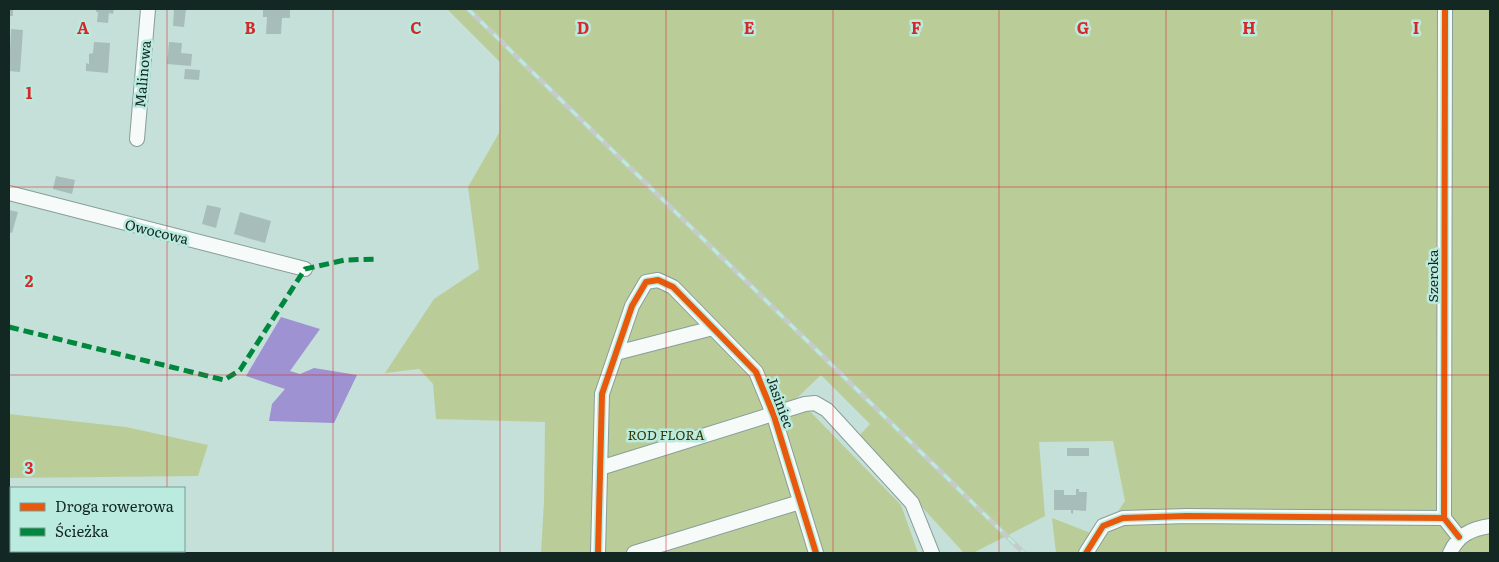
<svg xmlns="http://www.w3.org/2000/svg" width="1499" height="562" font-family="Literata,serif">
	<rect width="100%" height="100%" fill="#c5e0d9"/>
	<path fill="#bacd98" d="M447 9H1490V553H1056L1052 518 1101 537 1125 501 1113 441 1039 442 1045 516 973 553H964L858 437 870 424 821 375 797 398 901 505 918 553H541L544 502 545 422 436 419 433 384 419 369 385 373 434 299 479 269 468 187 499 133 500 62Z
		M9 414 126 427 208 445 198 476 9 478Z
		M9 545H11V551H144L142 553H9Z"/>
	<path fill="#9e92d2" d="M281 317 320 329 290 371 300 374 314 368 357 375 334 423 269 421 272 404 285 389 246 376Z"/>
	<path fill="#a7bdba" d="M9 9H13V16H9Z
		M96 9H114L113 14 109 13 108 23 97 22 98 12H96Z
		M174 9H186L184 27 173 26Z
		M263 9H290V18H282L281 34H266L267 17H263Z
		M11 29 23 30 20 72 9 71Z
		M94 42 110 43 108 73 86 71V63L89 64V54L93 53Z
		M169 42 182 43 181 53 192 54 191 66 167 64Z
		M185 69 200 70 199 80 184 79Z
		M56 176 75 180 72 194 53 189Z
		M207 205 221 208 216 228 202 224Z
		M9 210 18 212 12 233 9 232Z
		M240 212 271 221 265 243 234 234Z
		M1067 448H1089V456H1067Z
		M1076 489H1079V492H1087L1086 511 1073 510V514L1071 513V510H1054V490H1064V495H1076Z"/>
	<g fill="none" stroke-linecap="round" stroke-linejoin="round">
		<g stroke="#889e99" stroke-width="16">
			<path id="street" d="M1445 9 1444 518 1459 537
				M137 139 148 9
				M9 193 305 269
				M616 353 713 328
				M600 468 805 404 815 403 827 410 912 503 932 553
				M598 553 602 394 632 306 646 282 658 280 673 287 756 372 774 416 816 553
				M634 553 800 502
				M1086 553 1103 526 1123 518 1187 516 1444 518
				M1450 553C1458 535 1471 529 1490 526"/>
		</g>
		<use href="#street" stroke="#f6faf9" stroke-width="14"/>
		<g stroke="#c4ccca" stroke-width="5">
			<path id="rail" d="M468 9 1024 553"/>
		</g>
		<use href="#rail" stroke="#baebde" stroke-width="3" stroke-dasharray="9" stroke-linecap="butt"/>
		<path stroke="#00873e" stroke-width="5" stroke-dasharray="10 5" stroke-linecap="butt" d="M9 327 224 380 240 370 305 269 345 260 378 259"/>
		<g stroke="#baebde" stroke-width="9">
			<path id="cycleway" d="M1445 9 1444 518 1459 537
				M598 553 602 394 632 306 646 282 658 280 673 287 756 372 774 416 816 553
				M1086 553 1103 526 1123 518 1187 516 1444 518"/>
		</g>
		<use href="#cycleway" stroke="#e8590c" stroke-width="6"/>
	</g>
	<path fill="none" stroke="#d62828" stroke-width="1" stroke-opacity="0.55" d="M167 9V488M333 9V553M500 9V553M666 9V553M833 9V553M999 9V553M1166 9V553M1332 9V553M9 187H1490M9 375H1490M167 551V553"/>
	<g text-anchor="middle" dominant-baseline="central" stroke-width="5" stroke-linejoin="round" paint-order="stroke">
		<g font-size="14" fill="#142823" stroke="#baebde">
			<text transform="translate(142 74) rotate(-85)">Malinowa</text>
			<text transform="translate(157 231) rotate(14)">Owocowa</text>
			<text transform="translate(1432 276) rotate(-90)">Szeroka</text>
			<text transform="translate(781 402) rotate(70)">Jasiniec</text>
		</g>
		<g font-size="14" font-style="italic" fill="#2e3401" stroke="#baebde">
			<text x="666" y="434">ROD FLORA</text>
		</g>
	</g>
	<g font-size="16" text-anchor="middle" font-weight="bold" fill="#d62828" stroke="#baebde" stroke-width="5" stroke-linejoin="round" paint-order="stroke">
		<text x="83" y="34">A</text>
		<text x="250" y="34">B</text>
		<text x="416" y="34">C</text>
		<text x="583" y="34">D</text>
		<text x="749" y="34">E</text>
		<text x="916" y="34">F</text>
		<text x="1083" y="34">G</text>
		<text x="1249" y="34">H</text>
		<text x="1416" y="34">I</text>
		<text x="29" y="99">1</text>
		<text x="29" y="287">2</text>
		<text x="29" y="474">3</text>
	</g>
	<rect width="1499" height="562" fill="none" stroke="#142823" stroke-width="20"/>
	<rect x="10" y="487" width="175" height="65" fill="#baebde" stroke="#789d93"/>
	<rect x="20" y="503" width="25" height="8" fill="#e8590c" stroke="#789d93"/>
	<text x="55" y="512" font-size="15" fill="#142823">Droga rowerowa</text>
	<rect x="20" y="528" width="25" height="8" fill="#00873e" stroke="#789d93"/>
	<text x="55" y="537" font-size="15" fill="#142823">Ścieżka</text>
</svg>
